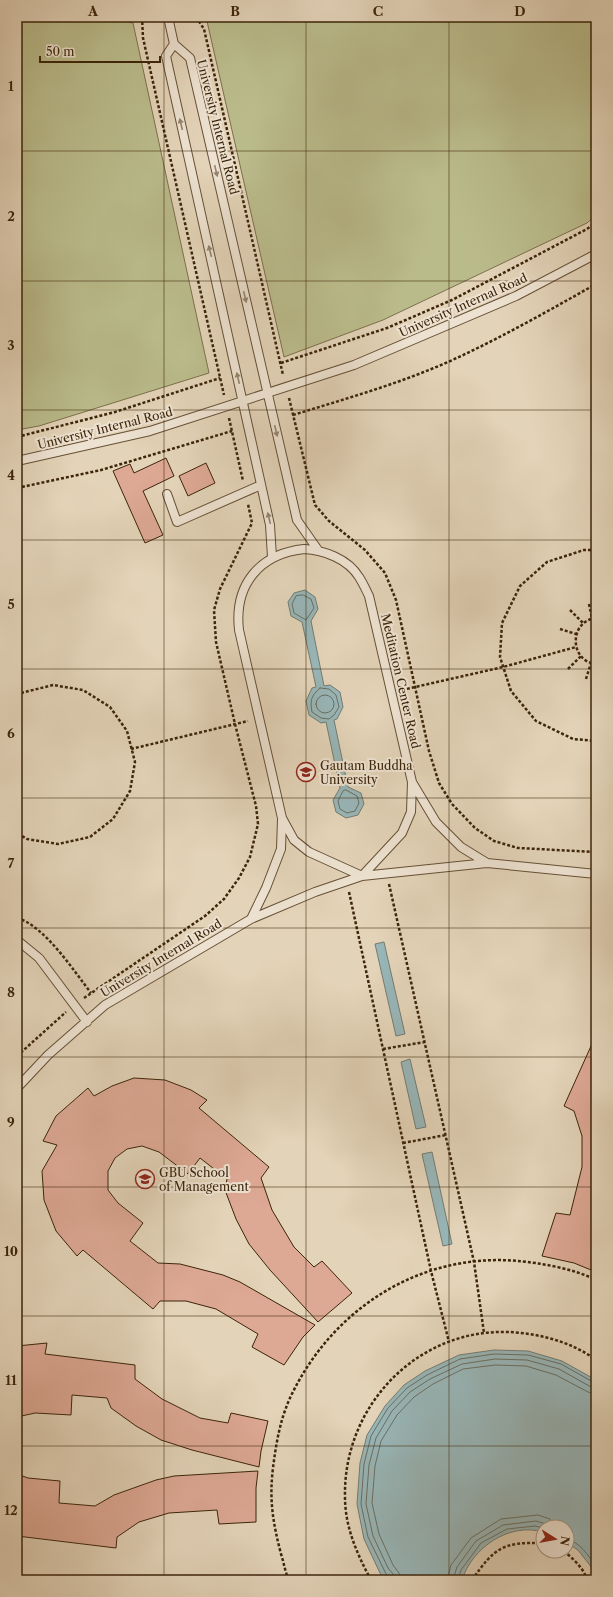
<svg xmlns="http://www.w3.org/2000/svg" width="613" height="1597" font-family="'Libre Caslon Text',serif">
	<rect width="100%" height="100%" fill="#e3d3b8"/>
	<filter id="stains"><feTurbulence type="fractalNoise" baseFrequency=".005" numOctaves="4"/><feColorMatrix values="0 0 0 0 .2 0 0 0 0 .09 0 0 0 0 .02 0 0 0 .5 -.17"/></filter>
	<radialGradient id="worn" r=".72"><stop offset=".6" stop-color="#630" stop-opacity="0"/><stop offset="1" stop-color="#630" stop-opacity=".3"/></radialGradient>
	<path fill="#babb8b" stroke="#7b704a" d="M17 17H105L133 23 209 373 39 426 17 430Z
		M206 17H596V215L587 223 383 320 284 357Z"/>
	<path fill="#98b6b8" stroke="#737c72" d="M305 590 315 597 318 609 311 621 324 686 330 685 340 692 343 707 337 719 334 720 348 787 361 793 364 804 358 815 346 818 336 812 333 800 340 788 326 722 321 723 309 715 306 701 312 688 316 687 302 622 291 616 288 602 294 593Z
		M384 942 405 1034 396 1036 375 944Z
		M410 1059 426 1127 416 1129 401 1062Z
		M432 1152 452 1244 443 1246 422 1154Z
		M494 1350 528 1351 562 1361 596 1380V1573L578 1550 567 1543V1527H543V1532C509 1522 472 1548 462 1580H386L380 1573 364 1539 357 1504 360 1463 367 1435 385 1406 404 1385 425 1371 459 1355Z"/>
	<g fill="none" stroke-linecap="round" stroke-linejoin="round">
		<path stroke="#6a6e61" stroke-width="1" d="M303 595 311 599 314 608 306 620 294 613 292 604 296 596Z
			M320 688 329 689 336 695 339 707 334 715 329 719 321 718 312 712C310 700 311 696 320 688Z
			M316 704a9 9 0 1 1 18 0a9 9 0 1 1-18 0Z
			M346 790 357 796 359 803 355 811 347 813 340 809 338 801 343 791Z
			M567 1540C580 1541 588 1556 596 1566
			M389 1580 368 1537 361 1504 364 1464 371 1436 388 1408 407 1388 427 1375 460 1359 494 1354 528 1355 561 1364 593 1382 596 1383
			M394 1580 393 1574 388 1568 373 1536 366 1504 369 1465 376 1438 392 1411 410 1392 430 1379 462 1364 495 1359 527 1360 559 1369 591 1387 596 1388
			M400 1580 399 1573 393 1565 379 1534 372 1503 375 1466 381 1441 397 1415 414 1397 433 1384 463 1369 495 1365 526 1366 556 1375 588 1392 596 1394
			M447 1580 451 1565 471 1538 501 1519 538 1515 550 1519 557 1527
			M453 1580 457 1567 476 1541 503 1525 536 1521 546 1524 550 1527
			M458 1580 461 1570 481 1543 507 1529 535 1526 543 1528"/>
	</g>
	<path fill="#dda894" stroke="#3c250a" d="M166 458 174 476 143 491 163 535 145 543 113 471 130 464 134 473Z
		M206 463 215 483 188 496 179 476Z
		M596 1035V1272L574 1263 542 1256 556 1213 570 1215 582 1167V1136L574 1111 564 1106Z
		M134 1078 165 1080 191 1090 207 1100 199 1108 269 1167 261 1178 272 1210 294 1247 314 1267 322 1261 352 1293 318 1322 270 1270 249 1244 236 1219 225 1190 227 1179 200 1158 188 1174 159 1152 142 1146 127 1149 115 1158 108 1171V1190L118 1203 143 1223 130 1241 158 1263 180 1264 223 1275 240 1282 315 1325 303 1337 284 1365 252 1347 258 1334 216 1309 186 1301H160L153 1309 83 1250 77 1256 56 1231 44 1200 42 1171 57 1145 43 1141 56 1116 88 1088 94 1096 112 1086Z
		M47 1343 45 1354 135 1365V1379L162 1399 200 1418 228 1423 231 1413 268 1421 261 1451 259 1467 192 1450 161 1440 136 1426 111 1408 107 1398 72 1395 71 1415 35 1413 17 1417V1346Z
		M258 1471 256 1488V1522L219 1524 217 1510 169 1513 139 1522 117 1537 116 1548 17 1536V1474L28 1478 60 1481 59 1503 95 1506 114 1495 156 1480 174 1476Z"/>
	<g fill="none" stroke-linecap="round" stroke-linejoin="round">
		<g stroke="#665036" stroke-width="10">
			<path id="lane" d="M168 17 174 44
				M174 44 190 58 297 520 318 550
				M174 44 166 56 270 525 272 557
				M17 461 150 431 354 365 516 296 596 254
				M167 494 177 522 261 485
				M304 549C324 550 348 559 359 577 363 583 366 590 369 596L412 782 411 812 402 833 362 876 309 852 294 840 282 818 239 630C234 585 259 554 304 549Z
				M412 782 436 822 461 847 487 863
				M251 919 266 888 281 849 282 819
				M17 940 39 958 87 1022
				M17 1088 48 1055 105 1005 251 919 315 892 362 876 487 863 596 874"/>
		</g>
		<path stroke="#3c250a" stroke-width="2.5" stroke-dasharray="3 2" stroke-linecap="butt" d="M137 17H142
			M142 17 143 38 224 395
			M196 17 204 29 283 375
			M281 363 387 328 452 300 587 229 596 222
			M289 398 315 505 329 521 365 550 385 573 396 600 429 751 439 783 452 804 475 828 494 841 518 848 596 852
			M293 415C345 399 398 384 448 362 499 339 548 311 596 284
			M229 418 243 481
			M17 437 115 412 220 378
			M17 488 101 470 232 431
			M596 550H584L547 562 520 586 502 623 500 657 511 691 536 721 573 739 596 741
			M589 604 592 618
			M570 610 583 623
			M596 618C569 621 569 661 596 664
			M560 629 576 634
			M568 669 581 656
			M586 679 591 663
			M402 690 503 667 576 647
			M17 696 21 693 53 685 83 690 110 707 127 731 135 762 130 791 113 819 90 837 58 844 27 839 17 833
			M131 749 248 721
			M389 884 474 1262 484 1333
			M349 892 431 1271 449 1342
			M17 918C44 925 74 971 91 993
			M84 998 205 916 224 899 239 878 250 857 258 824 256 806 235 724 216 642 214 610 220 589 252 523 248 504
			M383 1049 425 1042
			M17 1056 66 1012
			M403 1143 446 1135
			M564 1551C573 1559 584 1568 587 1580
			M289 1580C285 1572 284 1563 281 1554 273 1523 269 1500 273 1468 276 1444 280 1420 290 1398 331 1310 419 1252 518 1261 541 1263 575 1269 596 1280
			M371 1580C357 1554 345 1527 345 1497 343 1407 416 1329 508 1332 538 1333 572 1342 596 1360
			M472 1580C495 1547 503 1542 543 1543"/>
		<use href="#lane" stroke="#ede2d1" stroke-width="8"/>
	</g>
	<defs><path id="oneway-solid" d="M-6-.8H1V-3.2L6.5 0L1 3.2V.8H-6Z"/></defs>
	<g fill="#94846e">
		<use href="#oneway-solid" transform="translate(181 124) rotate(-103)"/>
		<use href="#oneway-solid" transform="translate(216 171) rotate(77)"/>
		<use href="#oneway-solid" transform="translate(210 251) rotate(-103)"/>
		<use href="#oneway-solid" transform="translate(245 297) rotate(77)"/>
		<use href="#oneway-solid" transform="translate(238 378) rotate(-103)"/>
		<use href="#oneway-solid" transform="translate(276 431) rotate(77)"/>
		<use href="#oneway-solid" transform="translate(269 518) rotate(-103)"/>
	</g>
	<path fill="none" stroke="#3c250a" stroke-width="1" stroke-opacity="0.55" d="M164 17V1580M306 17V1580M449 17V1580M17 151H596M17 281H596M17 410H596M17 540H596M17 669H596M17 798H596M17 928H596M17 1057H596M17 1187H596M17 1316H596M17 1446H596"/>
	<defs>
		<g id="university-ring" transform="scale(1)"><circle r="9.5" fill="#ede2d1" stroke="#8f2418" stroke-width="1.5"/><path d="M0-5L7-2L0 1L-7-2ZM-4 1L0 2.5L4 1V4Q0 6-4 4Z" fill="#8f2418"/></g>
		<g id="school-ring" transform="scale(1)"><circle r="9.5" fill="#ede2d1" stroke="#8f2418" stroke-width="1.5"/><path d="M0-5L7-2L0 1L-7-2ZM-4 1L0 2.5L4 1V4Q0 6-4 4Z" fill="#8f2418"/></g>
	</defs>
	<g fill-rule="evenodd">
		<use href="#university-ring" x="306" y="772"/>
		<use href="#school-ring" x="145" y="1179"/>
	</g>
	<g text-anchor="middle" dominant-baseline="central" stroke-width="4" stroke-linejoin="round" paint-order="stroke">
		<g font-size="12" fill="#3c250a" stroke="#ede2d1">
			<text transform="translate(218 127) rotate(76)">University Internal Road</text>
			<text transform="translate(463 305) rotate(-24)">University Internal Road</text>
			<text transform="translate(105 428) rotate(-14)">University Internal Road</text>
			<text transform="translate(401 681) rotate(77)">Meditation Center Road</text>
			<text transform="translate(161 958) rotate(-31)">University Internal Road</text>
		</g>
		<g font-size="12" fill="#3c250a" stroke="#ede2d1" text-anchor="start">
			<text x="320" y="765">Gautam Buddha<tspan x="320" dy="14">University</tspan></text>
			<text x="159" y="1172">GBU School<tspan x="159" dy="14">of Management</tspan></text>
		</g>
	</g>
	<rect width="613" height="1597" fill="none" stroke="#e3d3b8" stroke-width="44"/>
	<g transform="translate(555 1539) rotate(101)"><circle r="19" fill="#ede2d1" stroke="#a69681"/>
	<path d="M0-3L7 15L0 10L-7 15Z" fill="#8f2418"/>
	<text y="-6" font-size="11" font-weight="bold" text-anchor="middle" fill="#3c250a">N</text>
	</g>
	<path d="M40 56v6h120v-6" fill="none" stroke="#3c250a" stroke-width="2"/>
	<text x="46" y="56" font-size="12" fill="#3c250a" stroke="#ede2d1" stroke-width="3" paint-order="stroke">50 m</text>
	<rect x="22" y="22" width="569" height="1553" fill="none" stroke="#3c250a" stroke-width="1.5"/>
	<g font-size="13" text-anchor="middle" font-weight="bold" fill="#3c250a">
		<text x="93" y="16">A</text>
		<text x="235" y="16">B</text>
		<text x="378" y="16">C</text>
		<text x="520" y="16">D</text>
		<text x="11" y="91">1</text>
		<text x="11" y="221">2</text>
		<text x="11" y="350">3</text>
		<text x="11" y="480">4</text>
		<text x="11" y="609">5</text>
		<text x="11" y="738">6</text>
		<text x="11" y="868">7</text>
		<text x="11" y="997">8</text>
		<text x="11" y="1127">9</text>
		<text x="11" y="1256">10</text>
		<text x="11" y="1385">11</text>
		<text x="11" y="1515">12</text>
	</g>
	<rect width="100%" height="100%" filter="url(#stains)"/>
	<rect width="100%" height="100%" fill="url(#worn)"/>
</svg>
